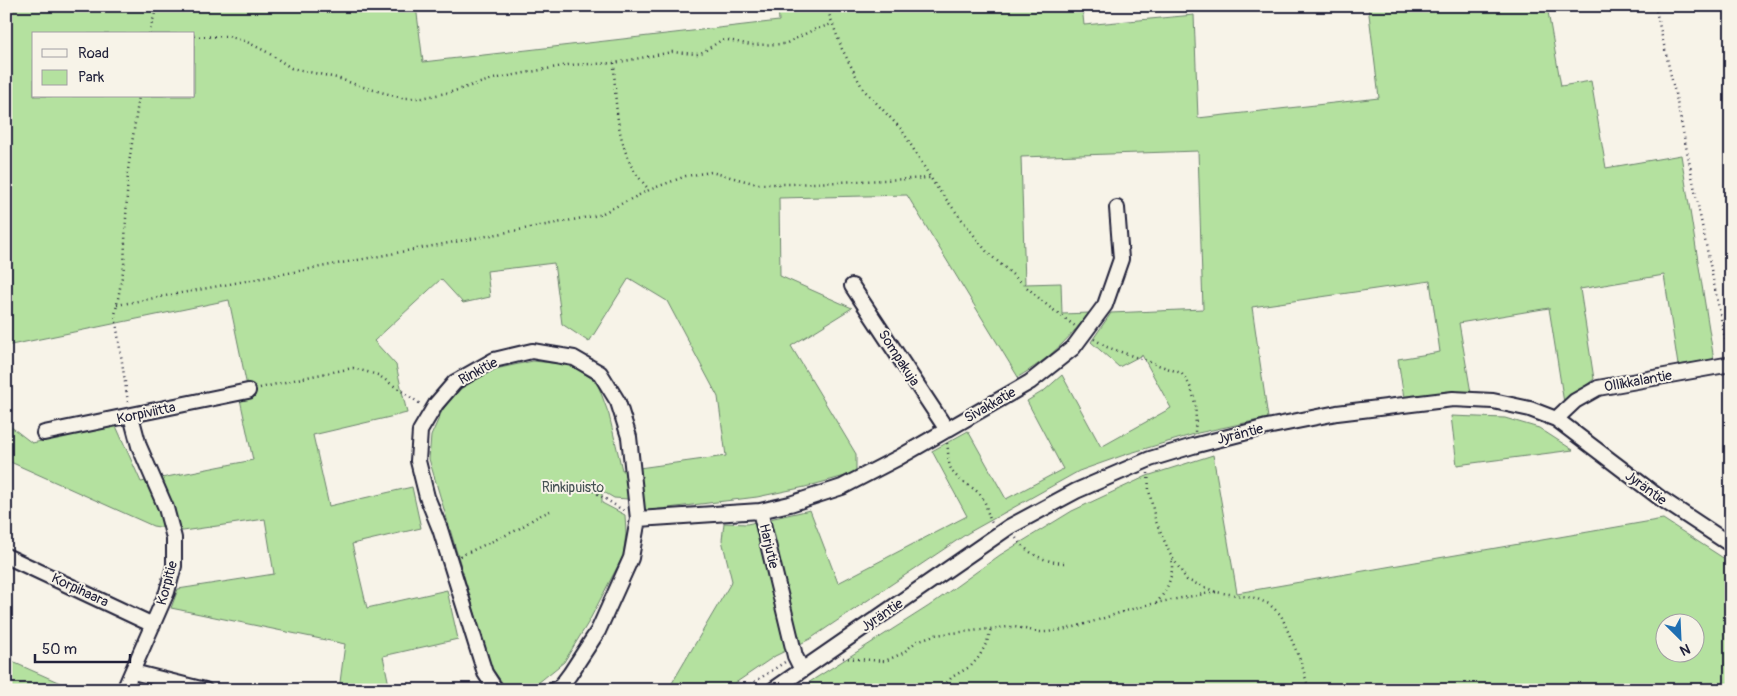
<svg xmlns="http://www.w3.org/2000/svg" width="1737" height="696" font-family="Pangolin,sans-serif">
	<rect width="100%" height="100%" fill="#f7f3e8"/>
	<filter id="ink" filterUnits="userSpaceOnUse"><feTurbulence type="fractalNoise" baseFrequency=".02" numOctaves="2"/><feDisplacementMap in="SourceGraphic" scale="10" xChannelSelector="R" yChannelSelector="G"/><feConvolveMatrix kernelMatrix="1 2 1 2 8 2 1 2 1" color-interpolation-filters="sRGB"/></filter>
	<g filter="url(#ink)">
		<path fill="#b4e19f" stroke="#6b826d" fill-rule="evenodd" d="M6 6H292V9L319 6H416L423 62 779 21 778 6H1082L1084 25 1194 15 1198 118 1379 98 1368 6H1547L1561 86 1591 81 1606 168 1681 155 1714 360 1678 365 1664 275 1580 289 1594 379 1564 403 1549 308 1459 323 1471 393 1404 398 1398 359 1440 352 1430 281 1252 307 1268 418 1198 433 1127 454 1079 471 968 533 810 639 775 656 725 690H668L732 581 722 540 724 523 747 524 810 510 838 583 967 516 932 451 968 431 1006 499 1063 469 1027 401 1045 390 1062 375 1101 447 1171 408 1142 355 1119 367 1091 342 1111 313 1203 309 1198 151 1021 157 1025 284 1061 283 1062 314 1089 313C1066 342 1050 358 1018 377L907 195 779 198 780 276 852 308 791 346 856 454V473L805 487 757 497 644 511 639 468 726 456 718 397 667 301 629 278 589 342 562 324 554 263 487 271 490 297 463 303 441 279 374 341 396 365 407 413 313 435 329 506 412 487 421 528 352 544 367 608 447 590 458 639 383 656 390 690H339L345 644 171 608 178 589 274 574 265 519 183 531 153 526 6 460V423L32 443 116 426 141 482 253 460 240 399 249 396 229 300 6 346ZM34 34H194V96H34Z
			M533 361 571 365 597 382 609 415 622 470 626 469 628 499 614 498 602 491V503L625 515 626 534 623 556 588 623 564 662 538 683 519 689 504 685 491 667 429 459 431 436 442 411 458 388 495 369Z
			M1451 416 1505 418 1539 428 1573 450 1457 465Z
			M1213 455 1237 593 1663 519 1731 563V690H797L929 606 1000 555 1072 511 1147 476ZM1664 624H1694V654H1664Z
			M6 659 76 690H6Z"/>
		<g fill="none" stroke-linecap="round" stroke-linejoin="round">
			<g stroke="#22223b" stroke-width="18">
				<path id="minor" d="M852 286 947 430
					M1556 419 1575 401 1598 388 1731 364
					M44 433 248 391
					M760 511 795 656 802 670
					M638 519 760 511 790 504 842 487 898 458 1030 382 1073 348 1105 305 1121 259 1117 208
					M6 556 153 625
					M133 672 205 690
					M124 690 167 592 174 566V538L166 508 139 446 131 416
					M496 690 485 673 440 529 427 497 418 461 420 431 436 404 455 382 494 360 532 351 574 358 600 373 618 402 629 437 638 519 631 558 598 631 570 674 561 686 554 690
					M773 690 1009 527 1076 491 1150 459 1193 446 1267 427 1337 413 1453 399 1493 401 1530 409 1556 419 1660 498 1731 545"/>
			</g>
			<path stroke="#22223b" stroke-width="2.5" stroke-dasharray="1 4" stroke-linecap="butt" d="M826 6 842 49 863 89 902 130 935 185 987 252 1048 306 1075 326
				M1655 6 1677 102 1728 353
				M149 34 157 6
				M194 37 228 36 245 41 267 52 291 68 337 78 360 86 402 98H422L451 92 493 79 568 65 614 63 672 52 697 54 703 52 720 41 728 40 751 45 785 44 813 30 832 24
				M614 63C615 96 616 134 631 165 635 174 643 182 649 190
				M117 305 599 215 649 190 686 176 711 172 757 184H791L931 178
				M1094 339 1107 347 1181 373C1196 389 1197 411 1195 432
				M260 388 302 378 353 368 378 375 422 405
				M128 402 115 315 124 266 128 170 139 96
				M947 443C949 452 947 462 952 471 959 482 974 486 982 497 987 504 987 515 992 523
				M1148 473 1149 490 1155 519 1170 554 1187 580 1216 592 1255 598 1269 604 1281 615 1301 662 1309 690
				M582 481 590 489 624 511
				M1016 538C1027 554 1045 562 1064 563
				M460 556 517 530 535 518 550 511
				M1156 603C1167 592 1175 573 1171 558
				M843 658 885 661 903 653 917 641 934 635 1008 627C1021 626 1034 633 1046 632 1081 629 1113 613 1147 605 1169 600 1193 596 1216 592
				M742 690 785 662
				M940 690 952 677 971 666 979 657 987 642 991 629"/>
			<use href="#minor" stroke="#f7f3e8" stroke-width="14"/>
		</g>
	</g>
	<g text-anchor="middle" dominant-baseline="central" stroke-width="4" stroke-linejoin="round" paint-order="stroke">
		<g font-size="14" fill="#22223b" stroke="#f7f3e8">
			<text transform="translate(899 358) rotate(57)">Sompakuja</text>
			<text transform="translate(478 371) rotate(-28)">Rinkitie</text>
			<text transform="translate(1638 381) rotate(-10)">Ollikkalantie</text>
			<text transform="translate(990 405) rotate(-30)">Sivakkatie</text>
			<text transform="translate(146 413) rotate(-12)">Korpiviitta</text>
			<text transform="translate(1240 434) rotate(-14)">Jyräntie</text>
			<text transform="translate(1646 488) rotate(36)">Jyräntie</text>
			<text transform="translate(769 546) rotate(77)">Harjutie</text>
			<text transform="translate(167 583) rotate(-75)">Korpitie</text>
			<text transform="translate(80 590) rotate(25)">Korpihaara</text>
			<text transform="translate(882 615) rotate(-34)">Jyräntie</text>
		</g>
		<g font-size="14" fill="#465254" stroke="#f7f3e8">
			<text x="573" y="487">Rinkipuisto</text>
		</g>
	</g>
	<rect width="1737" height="696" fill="none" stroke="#f7f3e8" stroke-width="25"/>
	<rect x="12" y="12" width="1712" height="671" fill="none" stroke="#22223b" stroke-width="2" filter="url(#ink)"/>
	<rect x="32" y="32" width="162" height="65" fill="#f7f3e8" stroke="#a29fa3"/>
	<rect x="42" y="49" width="25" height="8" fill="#f7f3e8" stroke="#a29fa3"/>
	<text x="78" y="58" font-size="15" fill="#22223b">Road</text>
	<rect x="42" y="70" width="25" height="15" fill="#b4e19f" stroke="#a29fa3"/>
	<text x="78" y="82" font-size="15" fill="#22223b">Park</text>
	<g transform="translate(1680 638) rotate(156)"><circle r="24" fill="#f7f3e8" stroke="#a29fa3"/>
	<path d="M0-4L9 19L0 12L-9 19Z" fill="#1f6fb2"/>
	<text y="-8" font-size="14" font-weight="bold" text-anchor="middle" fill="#22223b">N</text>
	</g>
	<path d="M35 654v8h95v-8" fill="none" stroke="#22223b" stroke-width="2.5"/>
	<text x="42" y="654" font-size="15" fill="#22223b" stroke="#f7f3e8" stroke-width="4" paint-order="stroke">50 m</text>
</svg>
